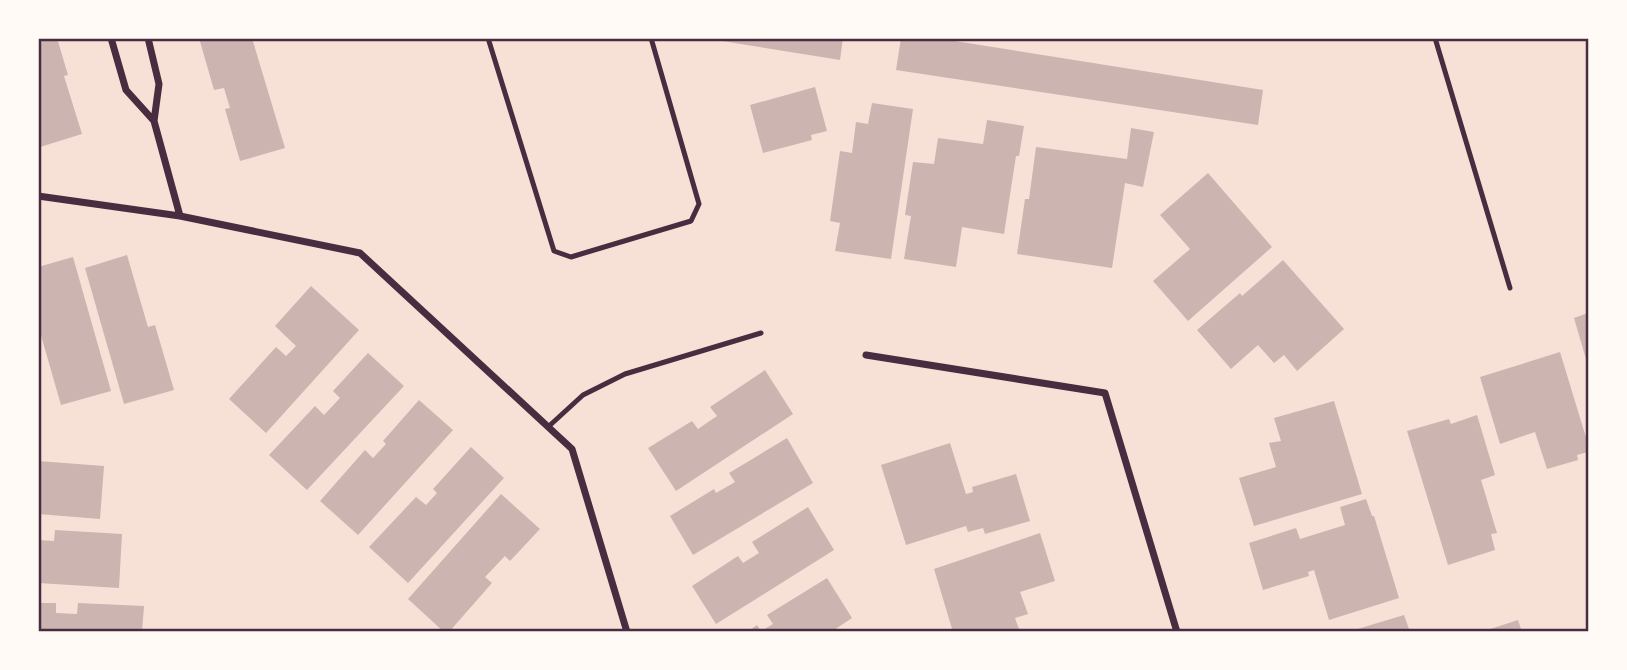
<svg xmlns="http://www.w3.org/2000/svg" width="1627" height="670" font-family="Rubik,sans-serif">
	<rect width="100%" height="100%" fill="#f7e1d7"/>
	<path fill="#ccb4b1" d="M38 38H57L68 75 64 76 82 134 40 147Z
		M199 38H252L285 148 240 161 225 109 230 108 224 88 214 90Z
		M704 38H843L840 60Z
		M901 38H936L1263 90 1258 125 896 70Z
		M815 87 827 131 811 135 812 140 763 153 750 105Z
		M872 103 913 109 891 259 835 251 840 223 830 221 840 151 852 153 856 122 868 124Z
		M987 120 1024 126 1019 156H1016L1004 234 962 227 956 267 904 259 911 216 905 215 913 162 934 164 938 138 983 144Z
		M1131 128 1154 132 1143 187 1125 183 1112 268 1017 254 1025 199H1029L1036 147 1127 159Z
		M1208 173 1272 247 1188 321 1153 281 1190 249 1160 215Z
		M127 255 148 327 155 325 174 390 124 404 85 268Z
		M73 257 111 391 61 405 38 325V267Z
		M1283 260 1344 329 1297 371 1284 355 1274 363 1258 345 1231 369 1197 330 1240 293 1242 296Z
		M311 286 359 330 266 433 229 399 276 347 286 356 296 346 275 326Z
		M1588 313V366L1574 318Z
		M1560 352 1588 444V452L1577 455 1578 460 1547 469 1535 432 1500 444 1480 377Z
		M368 353 404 386 307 490 269 455 315 406 324 415 340 398 333 391Z
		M765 370 793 414 676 491 648 448 692 421 698 429 717 416 710 407Z
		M419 400 453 430 358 535 320 501 365 450 373 458 386 444 383 441Z
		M1334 401 1362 494 1254 526 1239 478 1276 467 1269 443 1281 441 1274 418Z
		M1477 415 1495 475 1481 480 1497 533 1491 534 1495 550 1448 565 1407 431 1449 419 1451 424Z
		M787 438 813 483 693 555 670 516 714 489 716 493 735 482 729 473Z
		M950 443 966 494 973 492 972 487 1016 474 1030 521 985 534 983 528 968 532 966 526 906 545 881 465Z
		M471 447 504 478 408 583 369 547 416 497 426 505 437 493 433 489Z
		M38 461 104 466 100 519 38 514Z
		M501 494 540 529 510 561 505 556 485 577 492 583 449 632H444L408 599Z
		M1366 499 1372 516H1374L1399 598 1329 620 1314 570 1308 572 1309 576 1263 590 1249 543 1296 528 1300 539 1345 525 1340 507Z
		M808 507 834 550 716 624 692 586 738 556 743 563 759 553 752 542Z
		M55 530 122 534 119 588 38 583V540L54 541Z
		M1040 533 1055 581 1020 592 1028 614 1015 618 1020 632H953L934 569Z
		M827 578 852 618 831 632H747L757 625 761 631 773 624 767 615Z
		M38 603H56V613L77 614 78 603 144 606 142 632H38Z
		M1404 615 1410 632H1351V631Z
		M1518 620 1522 632H1484V631Z"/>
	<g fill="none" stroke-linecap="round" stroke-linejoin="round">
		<path stroke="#4a2c40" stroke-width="5" d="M488 38 554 251 571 257 691 221 699 204 651 38
			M1435 38 1510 288
			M548 427 583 395 625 374 761 333"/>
		<path stroke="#4a2c40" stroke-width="7" d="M111 38 126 90 154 121
			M148 38 159 84 154 121 180 216 360 253 572 449 627 632
			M38 196 180 216
			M866 355 1105 393 1177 632"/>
	</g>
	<rect width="1627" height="670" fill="none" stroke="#fffaf5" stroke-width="80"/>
	<rect x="40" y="40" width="1547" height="590" fill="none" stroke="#4a2c40" stroke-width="2.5"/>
</svg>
